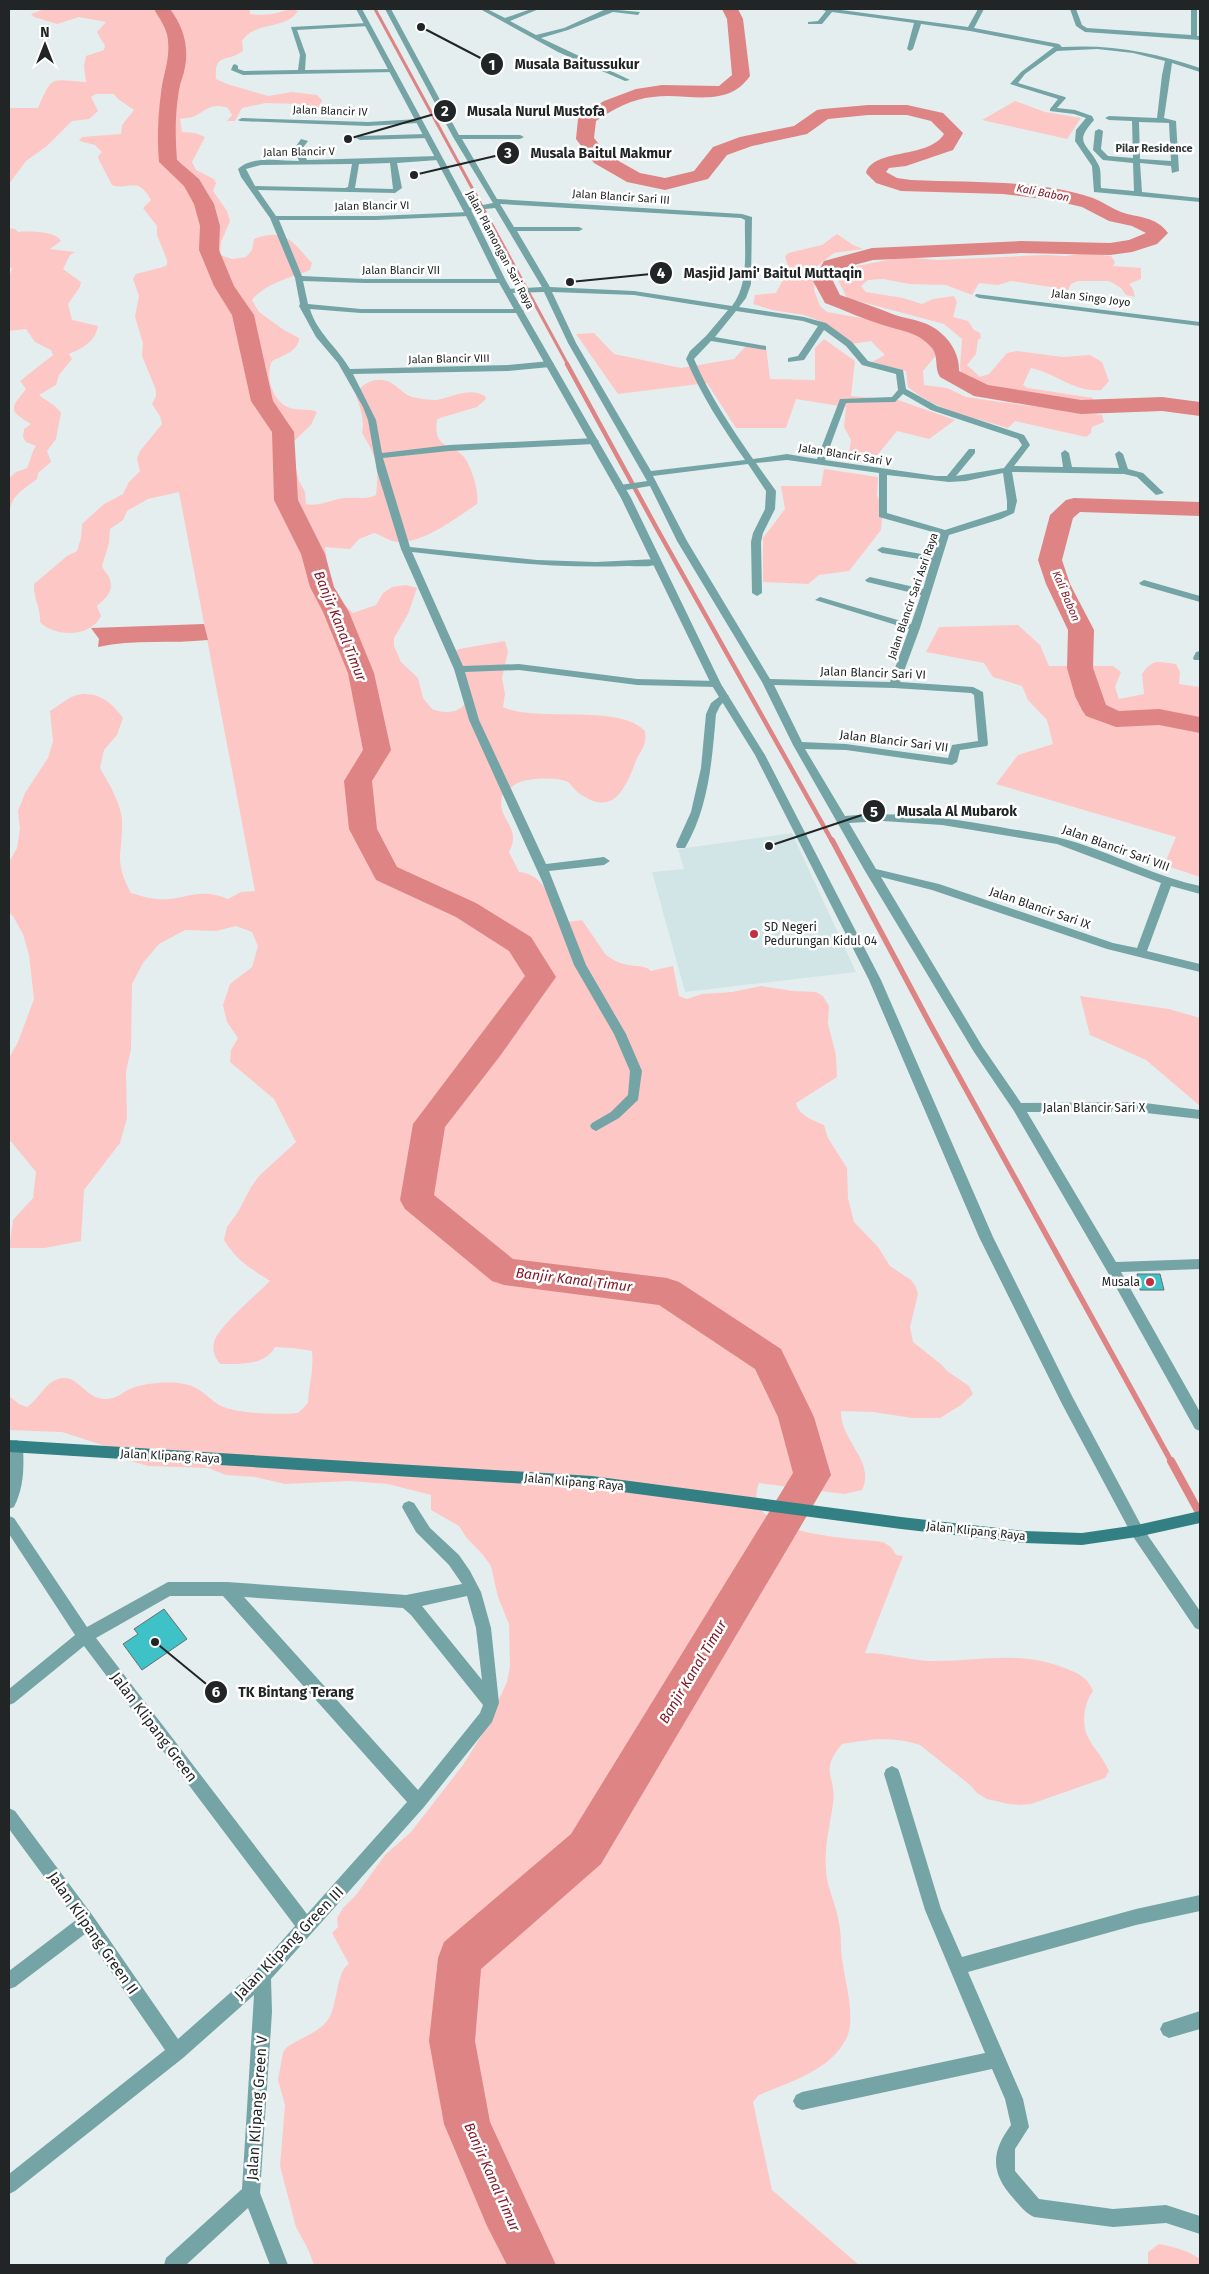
<svg xmlns="http://www.w3.org/2000/svg" width="1209" height="2274" font-family="'Fira Sans',sans-serif">
	<rect width="100%" height="100%" fill="#e5eeee"/>
	<path fill="#d2e5e6" d="M792 833 856 972 685 992 652 872 684 869 678 849Z"/>
	<path fill="#fdc7c6" d="M45 9H184L194 10 250 9V14C259 15 268 15 277 13 284 11 290 8 298 11 286 30 254 21 242 41L243 51C227 63 214 52 216 79L227 84 268 96 292 92 317 95 322 100C318 111 313 118 302 115L304 106 302 104 266 103 242 108 235 121H227L232 115 228 108C210 102 206 111 193 117 189 118 184 118 180 119L182 132 195 133 205 137 192 162 196 170 214 179 216 183 213 191 227 211 230 221 221 242 220 255 232 259 246 257 252 250 254 239C286 227 293 243 312 263L310 270C290 278 266 283 252 300L259 312 284 330 299 338C299 351 282 356 272 361 265 377 272 401 290 408 299 411 309 408 317 412L311 425 290 445 299 481 305 492 306 504C319 507 332 499 345 498 355 497 367 500 376 495 379 467 377 457 362 433 365 420 360 407 356 396 357 388 368 381 376 380 395 377 400 396 417 398 423 399 430 400 436 400 455 397 467 387 485 396L486 399 477 407 440 418 437 420C433 450 451 442 464 457 471 465 480 494 477 504 454 519 420 547 392 541 386 539 381 535 374 533L359 539 350 549 325 547C330 580 328 589 353 613L376 605 383 593 392 587 406 585 417 588 408 614 394 638V646L401 662 418 678 423 698 432 709C447 715 465 713 469 695 470 690 470 685 467 680 462 672 453 669 450 660L454 652 459 649 505 641 508 652 502 678 505 694 503 707C536 723 618 703 645 731 648 746 638 753 634 766 623 794 611 815 580 794 574 790 571 783 566 781 554 777 531 778 520 782 513 785 507 791 502 796 496 821 523 826 509 852L519 872C545 874 552 902 561 923L582 920 606 955C612 959 618 963 624 964 634 967 644 964 651 971L673 966 679 996 687 999 702 994 732 992 761 986 793 991 816 992 823 996 829 1006 828 1024 836 1055 837 1077 796 1103C799 1116 813 1120 824 1125L828 1138 847 1168 848 1198 854 1222 878 1247 890 1266 911 1280 916 1287 918 1294 910 1327 913 1342 942 1365 947 1371 969 1386 973 1394 961 1405 940 1418H912L873 1412 841 1411C840 1441 876 1461 862 1490L844 1494 759 1483C738 1536 852 1538 883 1542L891 1547 896 1555 903 1556 865 1653C887 1653 907 1660 929 1661 976 1662 1016 1650 1062 1667 1076 1672 1088 1677 1093 1691 1088 1698 1087 1702 1085 1710 1080 1740 1098 1746 1109 1771L1105 1778 1031 1804 1020 1805 1009 1804 987 1799 977 1793 970 1785 920 1745C891 1736 872 1739 842 1744 818 1773 837 1775 833 1804 829 1832 823 1849 827 1879 830 1894 837 1908 839 1923 842 1936 840 1951 843 1965 846 1984 856 2021 846 2039 830 2071 789 2082 759 2095L753 2102 772 2190 859 2265H314L308 2249 296 2227 280 2166 285 2105 278 2080 283 2052 287 2047C300 2038 321 2032 329 2018 338 2004 336 1971 349 1964L332 1933 338 1927 337 1918 343 1908 356 1895 385 1855 411 1832 463 1765 485 1730 507 1682 510 1667 509 1624 498 1597 491 1566 483 1555 466 1537 459 1526 431 1510V1495L388 1484 349 1481 285 1484 255 1477 226 1475 208 1468 148 1466 131 1461 109 1447 62 1432 9 1430V1396L19 1404 27 1407C38 1400 45 1383 58 1379 78 1373 84 1398 104 1399 120 1399 122 1391 135 1387 148 1383 170 1381 184 1384 199 1386 207 1397 219 1405 236 1414 279 1415 298 1413L308 1403C309 1384 314 1371 312 1351L293 1348 275 1347C265 1366 240 1364 220 1364 215 1357 212 1351 214 1342 218 1327 257 1294 270 1281 249 1267 238 1262 224 1240L227 1227 238 1212 251 1187 259 1176 296 1142 274 1099 230 1062 231 1050 238 1038 227 1022 223 1005 230 984 252 967 258 946 252 932 236 926 216 931 185 930 159 944 143 963 132 984 131 1049 126 1072 127 1118 120 1143 84 1190 81 1241 45 1248H9L13 1220 33 1198 36 1172 9 1139V1058L18 1042 34 999 29 955 23 934 13 916 9 913V862L17 848 20 829 18 811 25 793 48 758 53 742 50 711C57 707 66 699 74 696 95 689 112 702 123 718L117 735 104 750 100 768C108 781 122 806 122 821 123 854 113 860 131 893 139 895 149 899 158 899 184 901 199 886 228 899L241 892 255 891 179 492 148 499 127 511 123 520 110 529 109 543 102 566C104 571 107 573 109 577 115 591 106 598 97 606L101 616C91 638 54 637 40 622 41 608 33 598 34 584L67 556 77 551 81 538 82 524 104 504 123 494 129 482 140 471 137 458 140 451 162 424 160 416 152 404 156 396V390L142 356 143 343 135 317 139 296 133 279 136 274 163 267 167 265V260L157 235V226L143 208 151 200C137 175 130 191 112 185L99 160 98 156 102 152 95 145 79 141 82 137 121 134 122 125 134 110 118 99 114 94H96L91 97 98 111 89 119 72 121 47 146 26 161 9 184V108H38C53 74 50 80 86 82L84 66 86 56 104 50 105 46 97 32 106 22 79 17 57 24 34 17 31 14Z
		M1015 101 1045 112 1081 118 1067 139 982 120Z
		M9 228 15 229 18 232C29 231 56 231 61 241L50 249 75 252 70 255 63 269 81 282 80 287 68 304 72 320 98 326C95 342 83 348 69 354L72 359 59 375 56 385 39 395C46 401 56 405 61 413L56 439 47 451 51 462 38 473 37 479C20 492 10 496 9 518V478L16 472 27 468C31 460 31 453 36 446L26 442 23 437 24 429 31 424C8 410 10 409 26 389L20 381 53 355 51 350 35 342 26 329 9 331V277L12 269 9 266Z
		M837 234 853 245 863 249 834 253 816 267 814 290 820 306 827 312 878 321 896 327 923 338 938 353 923 371 924 385 947 388 966 397 1000 402 1102 415 1104 422 1092 427 1091 433 1086 437 1015 421 1008 428C973 417 936 411 908 387L906 371 872 362 885 355 871 341 845 345 820 321 804 315 772 310 753 304 755 295 776 293 789 269 785 257 788 253 822 245Z
		M1085 253 1111 256 1115 262 1113 266 1141 268V279L1129 284 1133 289 1135 297 1126 295 1121 288 1109 281H1078L1071 284 1062 301 1050 294 1051 287 1011 281 998 285 979 283 972 295 946 285 909 284 883 279 868 280 861 286 866 292 903 298 922 304 933 299 954 296 957 302 953 317 968 321 974 330 980 333 981 338 978 340 976 354 967 365 980 377 989 374 1007 353 1017 351 1063 357 1090 355 1102 362 1109 381 1101 390C1076 393 1055 373 1031 368L1023 385 1028 388 1093 398 1092 404 976 387 962 377 960 367 962 339 944 324 847 298 838 280 847 268 903 257 937 260 1045 255 1066 256Z
		M594 333 614 354 681 368 734 359 746 346 766 347 770 379 815 380V348L824 339 855 361 851 396 898 400 955 420 929 439 897 431 870 464 848 460 851 440 844 427 846 407 796 399 786 428H736L707 383 618 394 576 334Z
		M824 469 878 477 877 496 883 506 881 530 849 571 819 575 808 584 763 582V538L785 509 781 486H821Z
		M1018 625 1040 645 1049 666H1113L1121 672 1115 687 1119 699 1144 694 1142 674C1153 658 1158 662 1176 664L1180 672 1179 684 1200 687V877L1164 865 1176 837 996 784 1018 755 1053 744 1047 720 1028 700 1022 686 993 677 984 663 926 652 939 627Z
		M1080 996 1169 1009 1200 1018V1106L1146 1060 1090 1035Z
		M1159 2244C1174 2247 1187 2250 1200 2259V2265H1148V2252Z"/>
	<path fill="#de8484" d="M204 624 208 640C171 644 134 639 98 647L99 639 91 628Z"/>
	<g fill="none" stroke-linecap="round" stroke-linejoin="round">
		<path stroke="#de8484" stroke-width="3" d="M375 9 568 365"/>
		<path stroke="#de8484" stroke-width="4.5" d="M567 364 656 527 832 841"/>
		<path stroke="#de8484" stroke-width="5.5" d="M832 840 930 1024 1172 1463"/>
		<path stroke="#de8484" stroke-width="8" d="M1171 1461 1200 1514"/>
		<path fill="#de8484" fill-rule="evenodd" d="M154 9H170C183 26 189 46 185 67 184 75 180 82 179 90 175 113 175 137 177 160L199 179 214 204 220 226 219 250 234 286 254 315 273 401 294 432 298 500 325 554 334 587 349 612 374 673 391 750 372 781 377 829 397 867 476 903 531 937 556 977 500 1056 445 1127 434 1195 513 1259 667 1278 679 1282 781 1349 814 1417 831 1475 601 1864 481 1969 475 2041 490 2122 556 2265H507L487 2226 444 2124 429 2041 438 1958 444 1942 571 1834 793 1473 778 1417 755 1369 659 1305 504 1285 492 1281 405 1209 400 1200 413 1124 525 976 509 951 456 917 376 880 349 829 344 781 363 750 348 673 323 612 310 587 301 554 274 500 272 432 251 401 232 315 214 286 199 250 200 226 194 204 184 186 159 162C157 138 158 116 161 93 163 73 170 62 168 40 167 28 159 18 154 9Z
			M722 9H738L743 19 750 76C726 110 687 92 653 97 632 99 613 109 596 121L594 138 608 155 640 173 665 178 694 171 713 147 740 137 794 126 817 110 823 109 868 105H907L943 113 963 133 953 150 906 166 889 168 886 172 897 178 911 180C973 183 1034 179 1093 198 1103 202 1111 208 1121 212 1138 218 1156 216 1168 233L1157 244 1132 252 1110 255 1021 253 873 260 839 269 833 281 840 295C859 301 877 308 895 315 904 318 913 319 921 322 942 328 960 349 959 371L988 385 1081 400 1162 397 1200 402V416L1162 411 1081 414 974 396 940 377C934 368 939 357 932 348 919 332 901 331 883 325 863 319 844 310 825 303L813 281 824 261 872 248 1021 241 1110 243 1129 240 1146 233 1132 226 1109 221 1082 207 1052 200 1003 194 901 191 876 183 866 173C873 148 929 159 944 134L931 121 907 115H868L828 119 807 134 752 146 727 155 708 179 665 190 627 182 594 163 576 139 578 119 581 115 604 101 636 89 662 85 719 86 732 75 727 19Z
			M1074 498 1200 502V516L1080 512 1073 518 1062 560 1070 584 1094 630 1093 668 1106 705 1119 711 1159 709 1200 717V733L1159 725 1116 727 1086 716 1082 710 1075 696 1067 668 1068 630 1046 584 1038 560 1050 515 1066 500Z"/>
	</g>
	<path fill="#3fc1c8" stroke="#676f6f" d="M1137 1274H1160L1164 1290H1140Z
		M164 1609 187 1639 142 1670 123 1644 138 1634 134 1629Z"/>
	<g fill="none" stroke-linecap="round" stroke-linejoin="round">
		<path fill="#75a4a6" fill-rule="evenodd" d="M385 9H391L459 135H520L524 137 520 139H462L497 199 742 214 752 217 751 284 746 298 739 307 804 317 826 323 852 342 868 361 903 370 906 389 937 406 1024 435 1030 445 1014 466 1063 467 1061 453 1065 450 1069 453 1072 467 1119 468 1115 454 1119 451 1123 454 1128 469 1143 473 1164 493 1156 495 1137 477 1124 474 1012 472 1017 501 1014 513 1001 519 949 535 920 628 900 682 973 687 983 692 988 744 987 746 960 750 957 762 952 765 846 750 805 749 845 816C898 811 948 818 1000 827 1026 832 1053 835 1078 843 1120 857 1158 877 1200 886V894L1171 886 1147 951 1200 964V972L1107 949 932 890 881 877 982 1046 1021 1103 1137 1102 1200 1110V1119L1137 1112H1027L1116 1262 1200 1259V1269L1121 1272 1200 1412V1431L1195 1429 1107 1271 1014 1111 974 1052 865 871 793 745 762 682 677 541 650 486 620 491 615 488 620 485 647 481 568 343 544 292 508 293 504 291 508 289 542 287 495 208 466 211 462 209 493 203 453 137ZM500 204 741 218 745 220C744 248 750 283 732 306L634 291 550 287 517 231H579L583 229 579 227H514ZM552 292 634 295 728 310 706 336 690 351 686 359C701 395 722 427 745 460L651 471 576 343ZM736 311 803 321 818 326 798 356 788 358V362L804 360 824 330 846 346 862 365 896 374 898 390 892 397 840 399 817 459 787 454 753 459C731 427 709 395 694 359L711 341 766 350V346L715 337ZM903 394 931 410 1018 439 1022 445 1004 468 956 476 975 453V449H969L947 476H936L825 460 846 403 895 402ZM787 460 879 473V517L940 534 933 556 882 547 877 550 882 553 931 561 923 589 870 577 865 580 867 582 921 595 911 624 820 597 815 600 909 629 890 682 770 679 687 541 653 476 748 464 766 491 765 509 753 533 751 542 752 593 757 596 762 593 761 542 763 533 775 509 776 491 756 463ZM1003 473 1007 501V510L945 530 887 513V475L949 482 966 481ZM774 685 894 688 971 693 974 695 978 741 952 745 948 758 846 744 802 742ZM883 821 942 825 1057 844 1161 883 1137 948 1113 943 939 884 876 869 849 823Z
			M480 9H487L505 18 531 9H539L510 21 536 35 564 28 606 9 640 12 638 15 613 12 568 30 541 38 630 80 625 81 558 52Z
			M819 9H834L968 27 978 9H984L974 28 1059 44 1062 47C1111 44 1154 52 1200 68V72L1172 63 1164 118 1176 121 1179 171 1172 173 1171 166 1140 163 1142 192 1200 198V202L1094 192 1092 166 1075 141 1076 130 1086 118 1074 114 1050 111V109L1058 99 1010 84 1021 72 1054 47 970 31 921 24 913 49 910 51 907 49 914 23 832 12 822 24H808V22L818 21 826 11ZM1097 49 1133 53 1165 61 1162 75 1157 118 1109 116 1105 118 1109 120 1132 121 1133 158 1108 156 1101 149 1103 131 1099 129 1095 131 1093 150 1103 160 1133 163 1134 191 1101 188C1100 181 1102 170 1098 164 1087 142 1073 144 1094 120L1092 116 1075 110 1057 108 1066 98 1065 97 1018 83 1025 74 1057 51ZM1139 122 1169 123 1171 161 1140 159Z
			M1070 9H1076L1082 25 1087 28 1191 35V9H1197V36H1200V40L1085 32 1076 26Z
			M367 23 370 25 369 26 297 30 306 55 305 70 393 69 395 70V72L243 75 231 70 233 65 235 64 238 66V69L244 71 298 70 300 55 291 27Z
			M242 118 368 122 418 119 422 121 418 123 368 126 240 121 238 120Z
			M426 134 430 136 429 138 360 140 356 138 360 136Z
			M301 139 308 141 302 149 307 160 438 156 442 158 438 160 397 163 402 188 395 193 258 190 276 216H376L469 212 473 214 469 216 376 220H279L302 276 365 279H502L506 281 502 283H365L303 281 308 304 361 309H520L524 311 520 313H361L310 309C317 333 338 348 350 369L508 365 550 361 554 364 550 367 508 371 353 374 376 420 382 453 449 445 595 438 599 441 595 444 449 451 383 458 410 547 537 560 596 562 656 559 661 562C654 568 637 566 627 566 555 569 484 560 412 552L463 666 519 664 637 679 716 681 721 684 716 687 637 685 519 670 465 672 479 720 546 864 604 857 610 861 604 865 549 871 586 965 626 1034 642 1071 638 1100 619 1118 596 1131 592 1129 590 1126 592 1123 611 1112 628 1095 630 1071 614 1034 574 965 542 881 469 720 454 669 401 549 377 471 368 420 363 407 338 363 316 337 299 306 300 304 295 278 270 218 241 177 238 169C252 155 281 161 299 161L294 149ZM390 163 393 189 355 188 359 164ZM352 164 348 187 345 188 255 186 246 169 261 165Z
			M976 294 1200 322V326L979 298 975 296Z
			M1144 580 1200 596V602L1141 585 1139 583Z
			M1200 651V660H1194L1193 658 1196 652Z
			M724 693 729 696 720 706 716 714C712 760 709 807 685 848H677L676 845 691 812 701 768 706 714 711 703Z
			M16 1440 21 1442 23 1446C24 1468 24 1487 14 1507L9 1509V1446L11 1442Z
			M409 1501 414 1503 430 1528 459 1555 470 1571 481 1592 491 1628 499 1703 492 1722 424 1807 271 1979 272 2012 260 2193 288 2265H270L248 2208 186 2265H164L166 2258 242 2189 254 1995 183 2058 15 2191 9 2194V2174L165 2050 85 1934 15 1987 9 1989V1971L76 1920 9 1829V1808L15 1811 93 1916 178 2039 256 1970 295 1926 84 1646 14 1703 9 1705V1689L75 1635 9 1534V1516L14 1518 87 1627 168 1582H227L406 1595 462 1584 449 1565 416 1532 402 1507 404 1503ZM170 1596H223L407 1802 307 1914 96 1638ZM467 1596 476 1628 482 1680 422 1606ZM244 1597 403 1608 411 1615 483 1705 480 1713 418 1790Z
			M1137 1525 1142 1527 1200 1611V1630L1195 1628 1132 1535 1130 1531 1132 1527Z
			M892 1766 898 1769 900 1774 941 1909 962 1957 1136 1909 1200 1895V1911L1136 1925 968 1972 1023 2099 1029 2127 1015 2149V2171L1039 2199 1113 2209 1166 2205 1200 2216V2234L1166 2223 1113 2227 1034 2217C1025 2213 1020 2206 1014 2199 990 2173 991 2152 1011 2125L1005 2099 992 2069 802 2110 796 2107 793 2101 796 2095 802 2092 985 2053 925 1910 884 1774 886 1769Z
			M1200 2011V2029L1169 2038 1163 2035 1160 2029 1163 2023Z"/>
		<path fill="#75a4a6" fill-rule="evenodd" d="M356 9H362L473 214 506 281 631 498 721 684 765 755 881 980 993 1237 1072 1396 1142 1527 1144 1531 1142 1535 1137 1537 1132 1535 1062 1404 979 1237 869 980 755 755 711 684 621 498 498 281 465 214Z"/>
		<path fill="#328084" fill-rule="evenodd" d="M9 1440 592 1476 901 1517 1024 1531 1082 1533 1137 1525 1200 1511V1523L1137 1537 1082 1545 1024 1543 901 1529 592 1488 9 1452Z"/>
	</g>
	<g fill="#c13040" stroke="#fff" stroke-width="2">
		<circle cx="754" cy="934" r="5"/>
		<circle cx="1150" cy="1282" r="5"/>
	</g>
	<g text-anchor="middle" dominant-baseline="central" stroke-width="5" stroke-linejoin="round" paint-order="stroke">
		<g font-size="11" fill="#222525" stroke="#fff">
			<text transform="translate(330 111) rotate(2)">Jalan Blancir IV</text>
			<text transform="translate(299 152) rotate(-1)">Jalan Blancir V</text>
			<text transform="translate(621 197) rotate(4)">Jalan Blancir Sari III</text>
			<text transform="translate(372 206) rotate(-1)">Jalan Blancir VI</text>
			<text transform="translate(500 250) rotate(62)">Jalan Plamongan Sari Raya</text>
			<text x="401" y="270">Jalan Blancir VII</text>
			<text transform="translate(1091 298) rotate(7)">Jalan Singo Joyo</text>
			<text transform="translate(449 359) rotate(-1)">Jalan Blancir VIII</text>
			<text transform="translate(845 455) rotate(9)">Jalan Blancir Sari V</text>
			<text transform="translate(913 596) rotate(-71)">Jalan Blancir Sari Asri Raya</text>
		</g>
		<g font-size="11" font-weight="bold" fill="#313838" stroke="#fff">
			<text x="1154" y="148">Pilar Residence</text>
		</g>
		<g font-size="11" font-style="italic" fill="#821725" stroke="#fff">
			<text transform="translate(1043 193) rotate(11)">Kali Babon</text>
			<text transform="translate(1066 596) rotate(67)">Kali Babon</text>
		</g>
		<g font-size="12" fill="#222525" stroke="#fff">
			<text transform="translate(873 673) rotate(2)">Jalan Blancir Sari VI</text>
			<text transform="translate(894 741) rotate(7)">Jalan Blancir Sari VII</text>
			<text transform="translate(1116 848) rotate(20)">Jalan Blancir Sari VIII</text>
			<text transform="translate(1040 908) rotate(19)">Jalan Blancir Sari IX</text>
			<text x="1094" y="1108">Jalan Blancir Sari X</text>
			<text transform="translate(170 1456) rotate(3)">Jalan Klipang Raya</text>
			<text transform="translate(574 1482) rotate(5)">Jalan Klipang Raya</text>
			<text transform="translate(976 1531) rotate(6)">Jalan Klipang Raya</text>
		</g>
		<g font-size="12" fill="#222525" stroke="#fff" text-anchor="start">
			<text x="764" y="927">SD Negeri<tspan x="764" dy="14">Pedurungan Kidul 04</tspan></text>
			<text x="1140" y="1282" text-anchor="end">Musala</text>
		</g>
		<g font-size="14" font-style="italic" fill="#821725" stroke="#fff">
			<text transform="translate(340 626) rotate(68)">Banjir Kanal Timur</text>
			<text transform="translate(574 1280) rotate(7)">Banjir Kanal Timur</text>
			<text transform="translate(693 1672) rotate(-59)">Banjir Kanal Timur</text>
			<text transform="translate(492 2177) rotate(66)">Banjir Kanal Timur</text>
		</g>
		<g font-size="15" fill="#222525" stroke="#fff">
			<text transform="translate(154 1727) rotate(53)">Jalan Klipang Green</text>
			<text transform="translate(93 1933) rotate(55)">Jalan Klipang Green II</text>
			<text transform="translate(289 1943) rotate(-46)">Jalan Klipang Green III</text>
			<text transform="translate(257 2108) rotate(-86)">Jalan Klipang Green V</text>
		</g>
	</g>
	<path fill="none" stroke="#222525" stroke-width="2" d="M421 27L492 64M348 139L445 111M414 175L508 153M570 282L661 273M769 846L874 811M155 1642L216 1692"/>
	<g fill="#222525" stroke="#fff" stroke-width="2">
		<circle cx="421" cy="27" r="5"/>
		<circle cx="348" cy="139" r="5"/>
		<circle cx="414" cy="175" r="5"/>
		<circle cx="570" cy="282" r="5"/>
		<circle cx="769" cy="846" r="5"/>
		<circle cx="155" cy="1642" r="5"/>
		<circle cx="492" cy="64" r="12"/>
		<circle cx="445" cy="111" r="12"/>
		<circle cx="508" cy="153" r="12"/>
		<circle cx="661" cy="273" r="12"/>
		<circle cx="874" cy="811" r="12"/>
		<circle cx="216" cy="1692" r="12"/>
	</g>
	<g font-size="15" text-anchor="middle" font-weight="bold" fill="#fff">
		<text x="492" y="70">1</text>
		<text x="445" y="116">2</text>
		<text x="508" y="158">3</text>
		<text x="661" y="278">4</text>
		<text x="874" y="817">5</text>
		<text x="216" y="1697">6</text>
	</g>
	<g font-size="14" text-anchor="middle" font-weight="bold" fill="#222525" stroke="#fff" stroke-width="5" stroke-linejoin="round" paint-order="stroke">
		<text x="577" y="69">Musala Baitussukur</text>
		<text x="536" y="116">Musala Nurul Mustofa</text>
		<text x="601" y="158">Musala Baitul Makmur</text>
		<text x="773" y="278">Masjid Jami' Baitul Muttaqin</text>
		<text x="957" y="816">Musala Al Mubarok</text>
		<text x="296" y="1697">TK Bintang Terang</text>
	</g>
	<rect width="1209" height="2274" fill="none" stroke="#222525" stroke-width="20"/>
	<g transform="translate(45 45)" stroke="#ffffff" stroke-width="4" paint-order="stroke">
	<path d="M0-4L9 19L0 12L-9 19Z" fill="#222525"/>
	<text y="-8" font-size="14" font-weight="bold" text-anchor="middle" fill="#222525">N</text>
	</g>
</svg>
